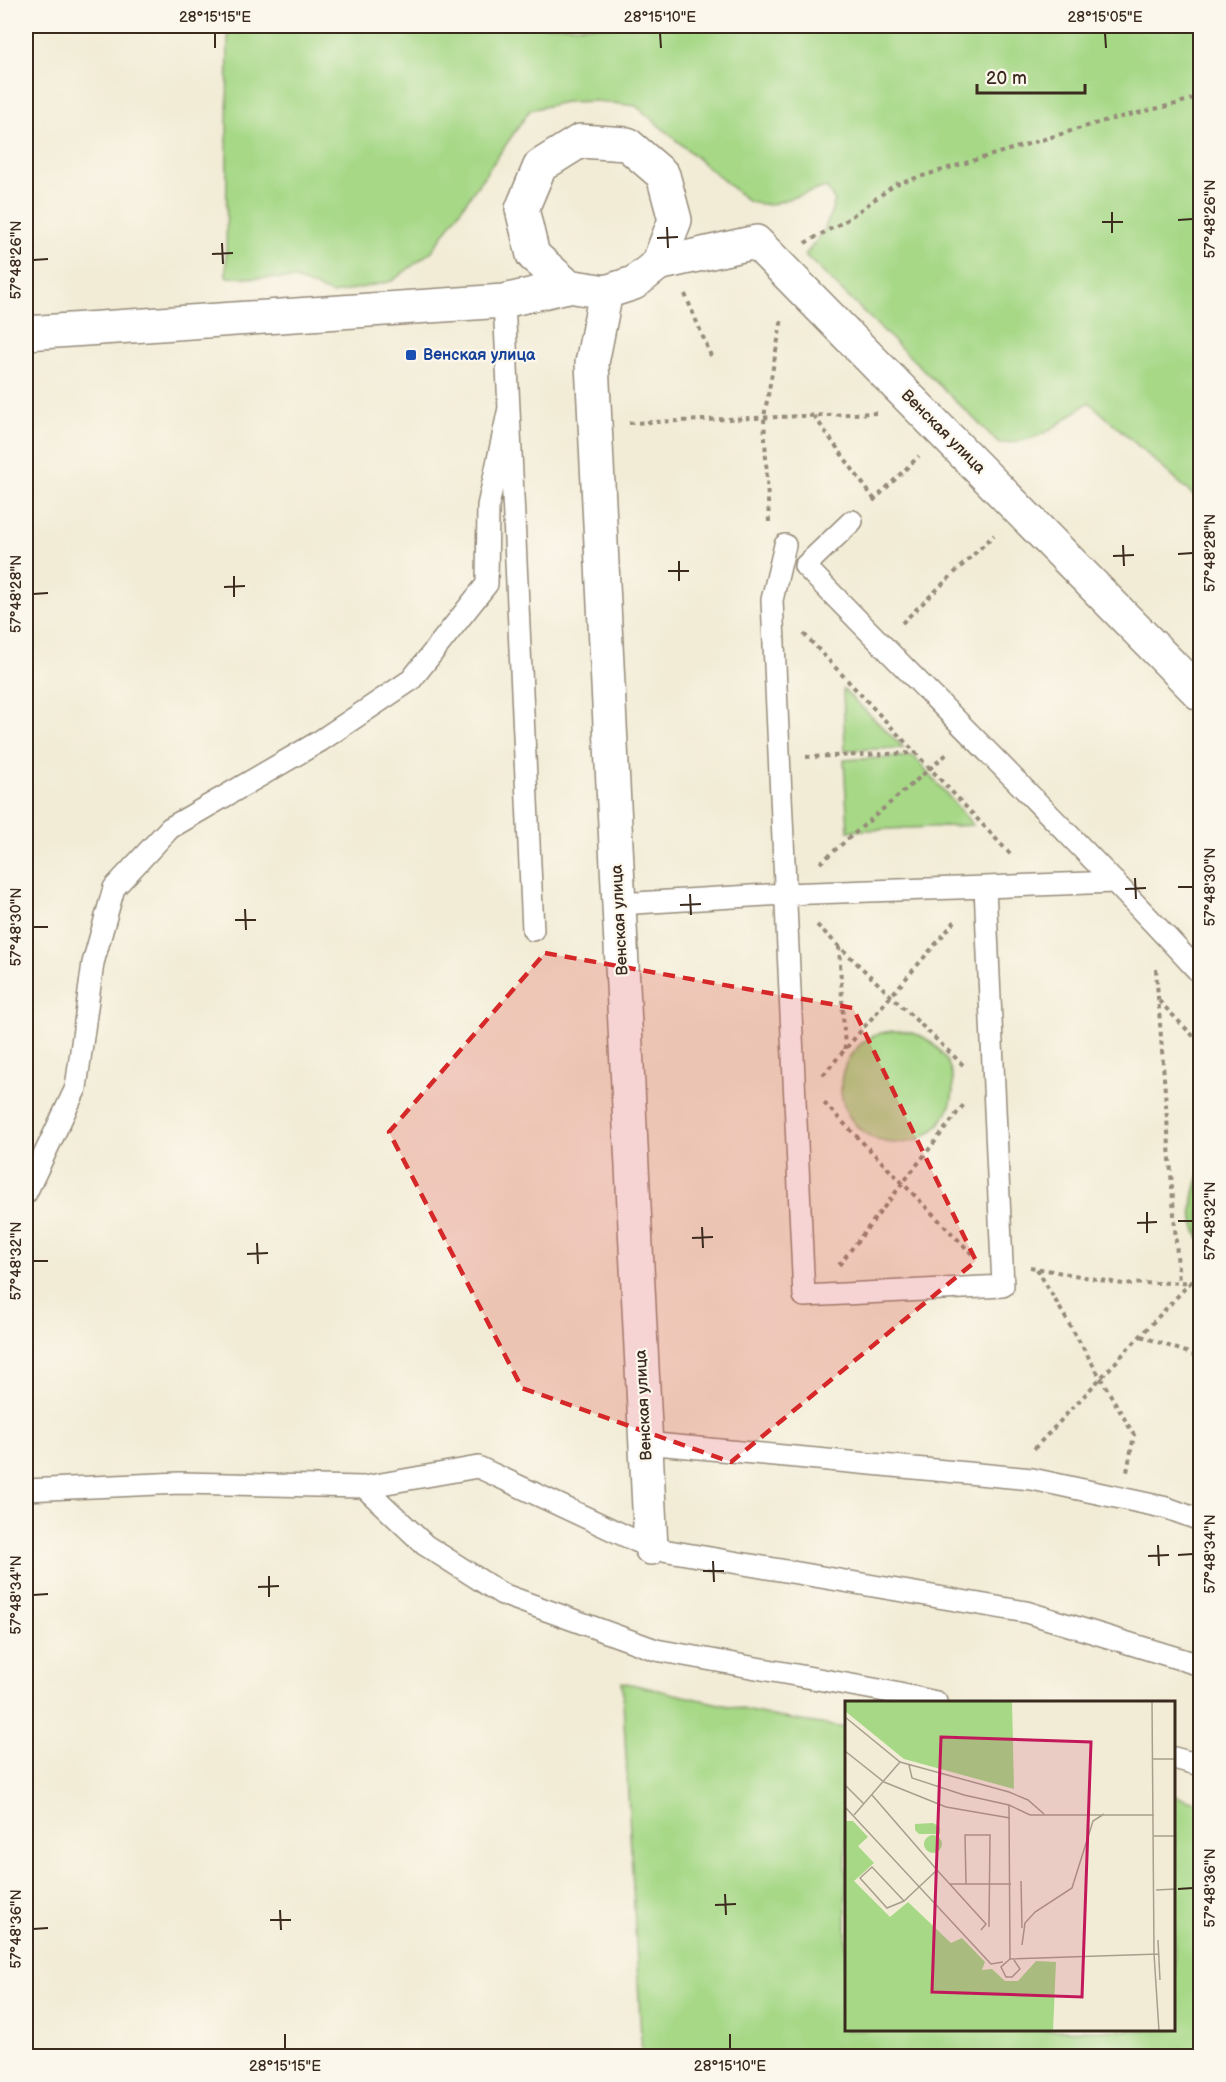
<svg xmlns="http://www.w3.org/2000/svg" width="1226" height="2082" font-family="'Balsamiq Sans',sans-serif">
	<rect width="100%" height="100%" fill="#fbf7ec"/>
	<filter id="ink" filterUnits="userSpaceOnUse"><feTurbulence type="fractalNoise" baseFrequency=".0167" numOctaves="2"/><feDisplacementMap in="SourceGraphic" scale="12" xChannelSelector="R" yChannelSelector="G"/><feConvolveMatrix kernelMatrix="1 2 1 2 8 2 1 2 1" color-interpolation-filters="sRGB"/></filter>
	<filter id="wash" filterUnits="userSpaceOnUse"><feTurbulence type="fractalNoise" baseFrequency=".008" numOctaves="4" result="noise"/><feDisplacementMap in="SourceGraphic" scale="24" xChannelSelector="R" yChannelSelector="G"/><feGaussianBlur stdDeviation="1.35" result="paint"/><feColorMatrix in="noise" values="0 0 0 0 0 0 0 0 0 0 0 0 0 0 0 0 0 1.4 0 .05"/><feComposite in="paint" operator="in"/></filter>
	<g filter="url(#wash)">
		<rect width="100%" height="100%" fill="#f2ecd6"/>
		<path fill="#a6d886" stroke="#708152" stroke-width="1.5" d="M228 26H1200V501L1089 402C1055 426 1043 442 999 443L805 255 824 231 835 201 826 187 769 205 749 202 636 106 597 101 565 102 530 110 432 251 392 281 332 294 296 279 226 277Z
			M843 689 904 748 845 750Z
			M914 756 973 825 848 831 844 760Z
			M841 1087a56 56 0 1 1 112 0a56 56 0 1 1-112 0Z
			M1200 1173V1239C1187 1218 1192 1194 1200 1173Z
			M622 1682 777 1717 846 1728V2030H1174V1796L1200 1803V2056H642Z"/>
	</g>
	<g filter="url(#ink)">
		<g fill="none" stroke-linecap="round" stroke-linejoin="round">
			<g stroke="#968b7a" stroke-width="24">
				<path id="service" d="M504 301 533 930
					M852 521 805 566C937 702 1072 834 1200 973
					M785 545 772 600 804 1296 1003 1286 985 887 1115 882
					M619 904 784 894 985 887
					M26 1193 76 1088 93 963 114 888 170 828 320 741 411 680 487 584 488 506 509 408
					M645 1443 1032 1479 1167 1508 1200 1520
					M364 1487 425 1545 502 1594 656 1650 885 1691 936 1702
					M26 1490 180 1483 364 1487 478 1467 651 1548 1026 1612 1200 1665
					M1174 1758 1200 1765"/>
			</g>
			<g stroke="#968b7a" stroke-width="36">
				<path id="minor" d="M658 264 756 242 1200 694
					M606 292 592 363 651 1548
					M26 333 504 301 568 286 606 292 634 283 658 264 675 220 663 175 627 144 580 141 540 166 522 209 533 255 568 286"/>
			</g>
			<path stroke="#968b7a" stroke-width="4" stroke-dasharray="4.5 4.5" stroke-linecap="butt" d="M805 243 845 221 896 184 1104 121 1176 104 1200 96
				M685 294 711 356
				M814 416 874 499
				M629 423 876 413
				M873 501 919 456
				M769 522 764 417 782 318
				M902 623 994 535
				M804 634 1012 856
				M806 757 915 753
				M820 863 948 753
				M817 925 963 1065
				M839 946 845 1049
				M1156 969 1179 1282
				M1159 1001 1200 1043
				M823 1075 957 919
				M824 1103 972 1254
				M839 1265 965 1103
				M1030 1267 1123 1284 1191 1282 1033 1450
				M1037 1269 1134 1435 1127 1472
				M1191 1282 1200 1281
				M1141 1336 1200 1357"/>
			<use href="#service" stroke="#fff" stroke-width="21"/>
			<use href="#minor" stroke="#fff" stroke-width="33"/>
		</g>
	</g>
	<path fill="#d62828" fill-opacity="0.2" stroke="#d62828" stroke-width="4.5" stroke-dasharray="12 8" stroke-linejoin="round" d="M545 953 853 1008 976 1261 731 1462 522 1388 389 1132Z"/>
	<path fill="none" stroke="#3b2a1e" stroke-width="2" d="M215 33V48M660 33 661 48M1105 33 1106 48M1112 212V233M1178 220 1193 219M1102 222H1123M667 227 668 248M657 238 678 237M222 243 223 264M212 254 233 253M33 260 48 259M1123 545 1124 566M1178 554 1193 553M1113 556 1134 555M679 561V581M668 571H689M234 576V597M224 587 245 586M33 594 48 593M1135 878 1136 899M1178 887H1193M1125 889 1146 888M690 894 691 915M680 905 701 904M245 909 246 930M235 920H256M33 927H48M1147 1212V1233M1178 1221H1193M1137 1223 1157 1222M702 1227 703 1248M692 1238 713 1237M257 1243 258 1264M247 1254 268 1253M33 1261H48M1158 1545 1159 1566M1178 1555 1193 1554M1148 1556 1169 1555M713 1561 714 1582M703 1571H724M269 1576V1597M258 1587 279 1586M33 1595 48 1594M1178 1889 1193 1888M725 1894 726 1915M715 1905 736 1904M280 1910 281 1930M270 1920H291M33 1929 48 1928M285 2034V2049M730 2034V2049"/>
	<rect fill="#1a4fb4" stroke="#fbf7ec" stroke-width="2" x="405" y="349" width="12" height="12" rx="3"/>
	<g text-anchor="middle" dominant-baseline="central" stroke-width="4.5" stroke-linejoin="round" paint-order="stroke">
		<g font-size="16" font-weight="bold" fill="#164399" stroke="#fbf7ec" text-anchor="start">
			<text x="423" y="355">Венская улица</text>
		</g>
		<g font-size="16" fill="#3b2a1e" stroke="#fbf7ec">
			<text transform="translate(943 432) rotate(45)">Венская улица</text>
			<text transform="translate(620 920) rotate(-93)">Венская улица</text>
			<text transform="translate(644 1405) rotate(-93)">Венская улица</text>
		</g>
	</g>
	<g transform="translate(845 1701)">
		<rect width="330" height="330" fill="#f2ecd6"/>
		<path d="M0 0H167L169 88 59 58 0 10ZM0 114 1 120H8L23 136 13 145 29 162 9 180 45 216 63 201 106 242 117 237 140 261 137 269 147 268 160 280H173L191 260 211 261 208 330H0ZM88 122 95 126V133H74L70 129V123ZM79 143a9 9 0 1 1 18 0a9 9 0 1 1-18 0Z" fill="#a6d886"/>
		<path fill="none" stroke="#a99e8c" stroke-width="1.5" d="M307 0 309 253 314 330M0 16 55 61 164 91 183 99 199 113M0 50 39 81 101 106 165 117M308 58H330M64 64 67 77 119 94 164 104 185 114H309M0 84 19 103M27 94 92 169M164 104 165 258M0 106 146 263 158 261M9 114 55 61M309 135H330M176 180 177 227M105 183H121L120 134H145L144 226M121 183H166M311 189 330 188M59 200 27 166 15 177 42 207 59 200 92 169 141 223 136 229M313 239 315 279M177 244 180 222 190 211 227 187 248 120 259 113M169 259 175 268 167 276H161L156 266 165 258 314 253"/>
		<path fill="#c2185b" fill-opacity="0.15" stroke="#c2185b" stroke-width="3" d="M96 36 246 41 237 296 87 291Z"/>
		<rect width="330" height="330" fill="none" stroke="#3b2a1e" stroke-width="3"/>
	</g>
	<rect width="1226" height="2082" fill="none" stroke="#fbf7ec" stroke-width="66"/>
	<path d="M977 84v9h108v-9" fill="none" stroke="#3b2a1e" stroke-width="3"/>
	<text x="986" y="84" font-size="18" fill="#3b2a1e" stroke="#fbf7ec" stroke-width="4.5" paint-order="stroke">20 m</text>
	<rect x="33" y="33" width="1160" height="2016" fill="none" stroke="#3b2a1e" stroke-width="2"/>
	<g font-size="15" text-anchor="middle" fill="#3b2a1e">
		<text x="215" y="22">28°15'15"E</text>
		<text x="660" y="22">28°15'10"E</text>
		<text x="1105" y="22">28°15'05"E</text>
		<text transform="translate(1210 219) rotate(-90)" y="5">57°48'26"N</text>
		<text transform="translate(16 260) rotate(-90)" y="5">57°48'26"N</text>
		<text transform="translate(1210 553) rotate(-90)" y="5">57°48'28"N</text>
		<text transform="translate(16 594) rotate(-90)" y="5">57°48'28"N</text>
		<text transform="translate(1210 887) rotate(-90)" y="5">57°48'30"N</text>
		<text transform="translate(16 927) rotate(-90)" y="5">57°48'30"N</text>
		<text transform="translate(1210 1221) rotate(-90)" y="5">57°48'32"N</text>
		<text transform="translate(16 1261) rotate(-90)" y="5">57°48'32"N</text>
		<text transform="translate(1210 1554) rotate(-90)" y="5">57°48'34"N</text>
		<text transform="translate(16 1595) rotate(-90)" y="5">57°48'34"N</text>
		<text transform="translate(1210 1888) rotate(-90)" y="5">57°48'36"N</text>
		<text transform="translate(16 1929) rotate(-90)" y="5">57°48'36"N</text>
		<text x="285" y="2071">28°15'15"E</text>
		<text x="730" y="2071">28°15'10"E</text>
	</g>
</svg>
